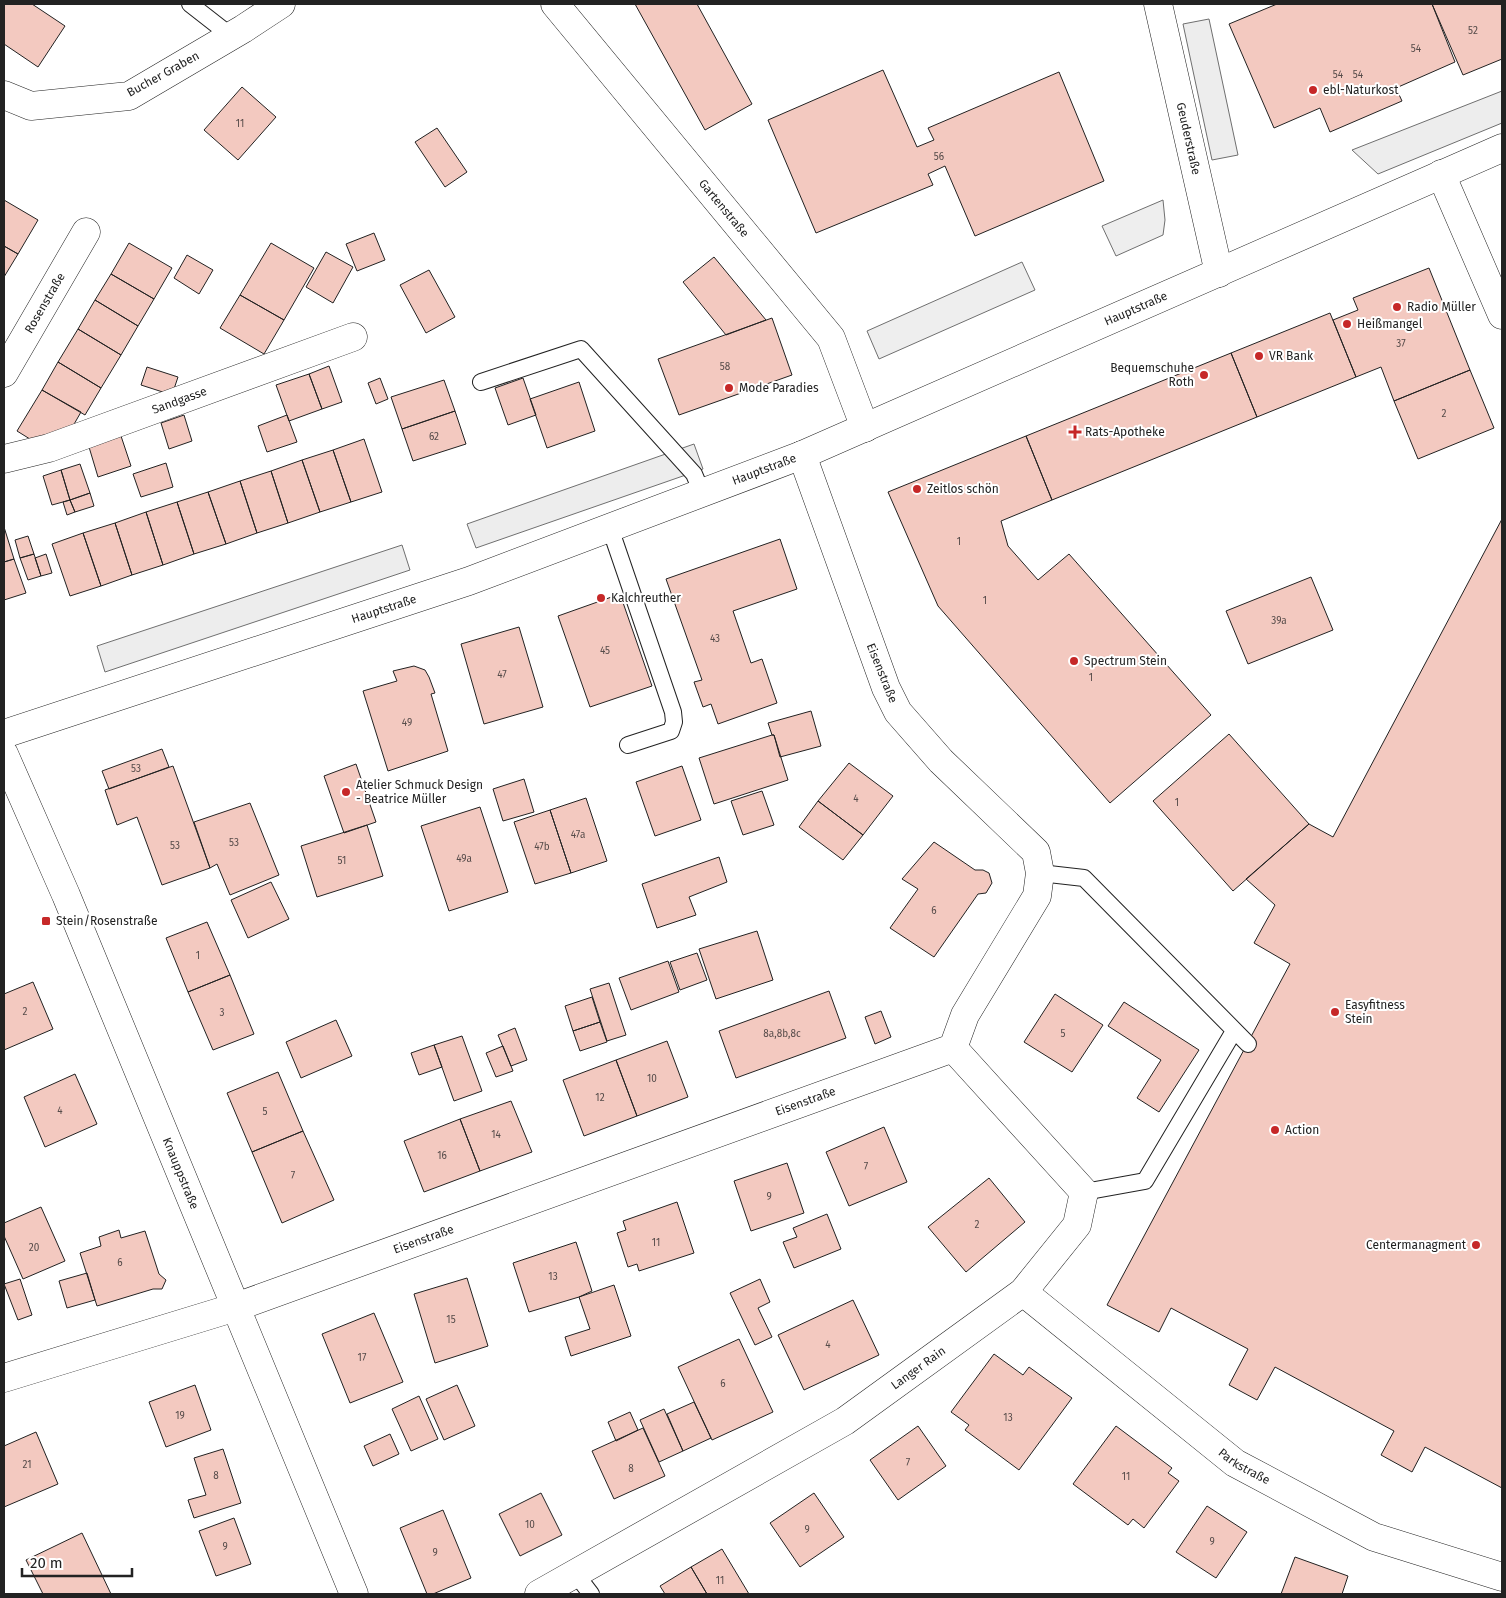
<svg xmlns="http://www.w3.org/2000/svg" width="1506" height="1598" font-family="'Fira Sans',sans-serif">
	<rect width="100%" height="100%" fill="#fff"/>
	<path fill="#eee" stroke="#6f6f6f" d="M1163 200 1165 220 1163 235 1116 256 1102 226Z
		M1022 262 1035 290 879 359 867 331Z"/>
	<path fill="#ededed" stroke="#6f6f6f" d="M1209 19 1238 155 1212 160 1183 24Z
		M1502 91V123L1378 174 1352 150Z
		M694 444 703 469 476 548 467 524Z
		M402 545 410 570 105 672 97 646Z"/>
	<path fill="#f3c9c0" stroke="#222" d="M4 4H32L65 26 38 67 4 44Z
		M635 4H697L752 104 705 130Z
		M1277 4H1432L1455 62 1396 88 1402 101 1330 132 1320 108 1274 128 1229 24Z
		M1432 4H1502V59L1463 75Z
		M883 70 917 147 934 140 928 128 1059 72 1104 181 975 236 945 166 928 174 933 185 816 233 768 120Z
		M242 87 276 117 238 160 204 130Z
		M437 128 467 172 445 187 415 142Z
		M4 200 38 220 18 254 4 246Z
		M374 233 385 260 357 271 346 244Z
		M129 243 172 268 154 299 111 274Z
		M271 243 314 268 284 320 240 295Z
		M4 246 18 254 4 277Z
		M326 252 353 267 333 303 306 287Z
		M187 255 213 270 199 294 174 278Z
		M714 257 766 320 726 335 683 282Z
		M1429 268 1470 370 1394 401 1381 367 1356 377 1333 320 1358 310 1353 298Z
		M429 270 455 317 426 333 400 285Z
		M111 274 154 299 138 326 95 300Z
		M240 295 284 320 264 354 220 328Z
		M95 300 138 326 121 355 78 329Z
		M1330 313 1356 377 1257 417 1231 353Z
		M772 318 792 375 679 415 658 359Z
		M78 329 121 355 101 388 58 362Z
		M1231 353 1257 417 1052 500 1026 436Z
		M58 362 101 388 85 415 42 390Z
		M329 366 342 402 322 409 309 374Z
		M147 367 178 377 172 395 141 385Z
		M1470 370 1494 428 1418 459 1394 401Z
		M309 374 322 409 289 421 276 385Z
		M380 378 388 399 376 404 368 383Z
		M523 378 536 415 508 425 495 388Z
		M444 380 455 411 402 429 391 397Z
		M579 382 595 431 547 448 530 399Z
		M42 390 81 412 69 433 38 444 17 431Z
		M455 411 466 444 413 461 402 429Z
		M184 415 192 441 169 449 161 423Z
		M287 415 297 442 267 452 258 426Z
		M121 436 131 466 98 477 89 447Z
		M1026 436 1052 500 1001 521 1008 546 1038 580 1069 554 1211 715 1110 803 938 606 888 492Z
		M364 439 382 492 351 502 333 450Z
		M333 450 351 502 320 512 302 460Z
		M302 460 320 512 288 523 271 471Z
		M166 463 173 487 141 497 133 474Z
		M80 464 90 493 70 500 61 470Z
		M61 470 70 500 52 505 43 476Z
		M271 471 288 523 257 533 240 481Z
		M240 481 257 533 226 544 208 492Z
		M208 492 226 544 194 554 177 502Z
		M90 493 94 506 75 512 70 500Z
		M70 500 75 512 67 515 63 502Z
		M177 502 194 554 163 565 146 512Z
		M146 512 163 565 132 575 115 523Z
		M1502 519V1488L1425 1447 1412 1472 1381 1455 1394 1431 1275 1367 1257 1400 1229 1385 1248 1349 1171 1308 1159 1332 1107 1305 1290 964 1254 943 1275 905 1246 879 1309 824 1333 837Z
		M115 523 132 575 101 586 83 533Z
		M4 527 14 559 4 562Z
		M83 533 101 586 70 596 52 544Z
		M28 536 34 554 20 558 15 540Z
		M780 539 797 589 733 611 751 663 762 659 777 703 718 724 711 704 703 707 694 682 702 680 666 579Z
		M34 554 41 576 28 580 20 558Z
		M46 554 52 573 41 576 35 558Z
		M14 559 26 593 4 600V562Z
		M1311 577 1333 630 1248 664 1226 611Z
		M620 594 652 686 590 707 558 616Z
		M519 627 543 707 484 724 461 644Z
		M414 666 425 670 429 677 435 693 431 694 448 751 388 771 363 691 397 681 393 671Z
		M811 711 821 746 780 757 774 735H772L768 723Z
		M1229 734 1309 824 1233 891 1153 801Z
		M772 735H774L788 780 714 804 699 758Z
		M162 749 169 767 109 789 102 771Z
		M849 763 893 796 863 835 818 801Z
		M356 764 376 822 344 833 324 776Z
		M173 766 210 868 162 885 137 817 117 825 105 790Z
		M682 766 701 820 655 836 636 782Z
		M524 779 534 812 503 821 493 789Z
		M762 791 774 825 743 835 731 801Z
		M586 798 607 861 571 873 550 810Z
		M818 801 863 835 843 860 799 827Z
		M250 803 279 875 230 895 217 864 210 868 194 822Z
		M480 807 508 892 449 911 421 826Z
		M550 810 571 873 535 884 514 822Z
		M367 825 383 876 317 897 301 846Z
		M934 842 975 870H983L989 873 992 883 986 893 978 894 934 957 890 928 918 889 902 879Z
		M719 857 727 882 689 897 696 915 657 928 642 884Z
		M271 882 289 919 248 938 231 900Z
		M207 922 230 975 188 992 166 938Z
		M757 931 773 980 716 999 699 949Z
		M697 953 707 980 680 990 670 962Z
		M668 961 679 992 631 1010 619 978Z
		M230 975 254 1034 213 1050 188 992Z
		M33 982 53 1029 4 1050V994Z
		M609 983 626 1035 607 1041 590 989Z
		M829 991 846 1038 736 1078 719 1031Z
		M1055 994 1103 1025 1072 1072 1024 1042Z
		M592 997 600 1022 573 1031 565 1006Z
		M1124 1002 1199 1050 1159 1112 1137 1098 1161 1060 1108 1026Z
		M881 1011 891 1037 875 1044 865 1017Z
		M336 1020 352 1056 301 1078 286 1042Z
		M600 1022 607 1042 580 1051 573 1031Z
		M515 1028 527 1060 511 1066 498 1035Z
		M462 1036 482 1091 454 1101 434 1045Z
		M667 1041 688 1097 637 1116 616 1060Z
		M434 1045 442 1067 419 1075 411 1053Z
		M503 1046 513 1071 496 1077 486 1053Z
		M616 1060 637 1116 584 1136 563 1080Z
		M278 1072 303 1131 252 1152 227 1093Z
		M75 1074 97 1124 45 1147 24 1097Z
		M511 1101 532 1152 480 1171 460 1119Z
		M460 1119 480 1171 424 1192 404 1141Z
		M884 1127 907 1182 849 1206 826 1152Z
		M303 1131 334 1200 282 1223 252 1152Z
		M787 1163 804 1213 751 1231 734 1181Z
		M989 1178 1025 1222 966 1272 928 1227Z
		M677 1202 694 1253 639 1271 637 1264 628 1267 617 1233 626 1230 623 1221Z
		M41 1207 65 1261 23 1279 4 1236V1223Z
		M827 1214 841 1249 794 1268 783 1242 797 1237 793 1228Z
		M119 1230 121 1238 145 1231 159 1274 166 1280 162 1289H153L97 1306 80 1253 101 1246 99 1237Z
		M576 1242 592 1291 579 1297 529 1312 513 1263Z
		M87 1273 95 1300 67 1308 59 1281Z
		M467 1278 488 1346 435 1363 414 1294Z
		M20 1279 32 1315 18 1320 4 1284Z
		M760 1279 770 1302 758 1308 772 1337 755 1345 730 1293Z
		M614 1285 631 1336 571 1356 565 1337 590 1329 579 1297Z
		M853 1300 879 1355 804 1390 778 1335Z
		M374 1313 403 1382 350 1403 322 1334Z
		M739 1339 773 1412 712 1440 678 1367Z
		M994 1354 1023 1375 1029 1367 1072 1398 1019 1470 965 1430 969 1425 951 1412Z
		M195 1385 211 1430 166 1447 149 1402Z
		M457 1385 475 1426 444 1440 426 1399Z
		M419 1396 438 1439 411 1451 392 1409Z
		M694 1402 711 1438 683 1451 667 1414Z
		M664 1409 683 1451 659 1462 640 1420Z
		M630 1412 638 1430 616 1441 608 1422Z
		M918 1426 946 1466 898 1500 870 1460Z
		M1116 1426 1172 1468 1168 1473 1179 1481 1144 1528 1133 1519 1128 1525 1073 1484Z
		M643 1428 665 1476 614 1499 592 1451Z
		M36 1432 58 1484 4 1507V1446Z
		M390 1434 399 1454 373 1466 364 1446Z
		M223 1449 241 1503 194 1518 188 1500 206 1495 194 1458Z
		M541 1493 562 1535 520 1556 499 1514Z
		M814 1493 844 1537 800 1567 770 1523Z
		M1207 1506 1247 1532 1216 1578 1176 1552Z
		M443 1510 471 1578 433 1594H427L400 1528Z
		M234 1518 251 1564 216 1576 199 1531Z
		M82 1533 111 1594H43L26 1560Z
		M722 1549 749 1594H707L691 1567Z
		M1295 1557 1348 1576 1342 1594H1281Z
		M691 1567 707 1594H665L660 1586Z"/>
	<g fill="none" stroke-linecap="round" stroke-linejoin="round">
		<g stroke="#222" stroke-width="18">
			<path id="lane" d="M190 4 231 36
				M481 382 581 349 694 474 702 493
				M610 528 673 712 674 722 671 731 628 745
				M1040 873 1084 878 1248 1044
				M1084 1192 1145 1181 1234 1031
				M575 1573 591 1594"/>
		</g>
		<g stroke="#222" stroke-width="29">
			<g id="street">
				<path id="s1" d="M555 4 831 338 865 428"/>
				<path id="s2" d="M1158 4 1219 273"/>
				<path d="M4 95 31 106 129 96 243 29 281 4"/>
				<path d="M1441 174 1502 315"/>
				<path id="s3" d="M4 373 86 232"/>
				<path id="s4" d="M4 459 49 448 353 337"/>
				<path id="s5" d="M4 754 66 895 354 1594"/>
				<path id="s6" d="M1023 1292 1235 1463 1374 1537 1502 1577"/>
				<path id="s7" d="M4 1378 236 1307 953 1048 965 1015 1037 896 1040 873 1036 852 941 761 898 712 886 688 802 455"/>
				<path id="s8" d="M539 1594 845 1421 1023 1292 1077 1225 1084 1192 953 1048"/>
			</g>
		</g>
		<g stroke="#222" stroke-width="29">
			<g id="primary">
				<path id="s9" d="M4 734 469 581 802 455 1502 148"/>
			</g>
		</g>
		<use href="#lane" stroke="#fff" stroke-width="16"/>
		<use href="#street" stroke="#fff" stroke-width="28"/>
		<use href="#primary" stroke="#fff" stroke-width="28"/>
	</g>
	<g fill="#c62828" stroke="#fff" stroke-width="2">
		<circle cx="1313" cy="90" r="5"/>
		<circle cx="1397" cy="307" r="5"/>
		<circle cx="1347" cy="324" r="5"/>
		<circle cx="1259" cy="356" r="5"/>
		<circle cx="1204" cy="375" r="5"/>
		<circle cx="729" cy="388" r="5"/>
		<path d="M1072.5 424.5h5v5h5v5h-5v5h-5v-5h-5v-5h5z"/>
		<circle cx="917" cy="489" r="5"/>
		<circle cx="601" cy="598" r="5"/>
		<circle cx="1074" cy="661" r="5"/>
		<circle cx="346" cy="792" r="5"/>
		<rect x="41" y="916" width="10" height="10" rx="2.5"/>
		<circle cx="1335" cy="1012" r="5"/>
		<circle cx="1275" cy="1130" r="5"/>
		<circle cx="1476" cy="1245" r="5"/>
	</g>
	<g text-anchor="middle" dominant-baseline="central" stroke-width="4" stroke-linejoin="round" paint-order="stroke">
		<g font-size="10" fill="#564c4a">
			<text x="1473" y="31">52</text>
			<text x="1416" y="49">54</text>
			<text x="1338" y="75">54</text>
			<text x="1358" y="75">54</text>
			<text x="240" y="124">11</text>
			<text x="939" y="157">56</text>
			<text x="1401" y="344">37</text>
			<text x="725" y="367">58</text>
			<text x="1444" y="414">2</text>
			<text x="434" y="437">62</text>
			<text x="959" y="542">1</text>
			<text x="985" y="601">1</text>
			<text x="1279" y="621">39a</text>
			<text x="715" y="639">43</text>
			<text x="605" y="651">45</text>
			<text x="502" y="675">47</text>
			<text x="1091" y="678">1</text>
			<text x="407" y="723">49</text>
			<text x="136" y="769">53</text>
			<text x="856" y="799">4</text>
			<text x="1177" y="803">1</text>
			<text x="578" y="835">47a</text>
			<text x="234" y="843">53</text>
			<text x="175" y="846">53</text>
			<text x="542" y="847">47b</text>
			<text x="464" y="859">49a</text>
			<text x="342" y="861">51</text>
			<text x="934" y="911">6</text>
			<text x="198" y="956">1</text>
			<text x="25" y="1012">2</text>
			<text x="222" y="1013">3</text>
			<text x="782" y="1034">8a,8b,8c</text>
			<text x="1063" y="1034">5</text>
			<text x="652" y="1079">10</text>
			<text x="600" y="1098">12</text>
			<text x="60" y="1111">4</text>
			<text x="265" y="1112">5</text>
			<text x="496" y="1135">14</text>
			<text x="442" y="1156">16</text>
			<text x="866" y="1167">7</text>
			<text x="293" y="1176">7</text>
			<text x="769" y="1197">9</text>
			<text x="977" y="1225">2</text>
			<text x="656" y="1243">11</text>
			<text x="34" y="1248">20</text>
			<text x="120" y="1263">6</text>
			<text x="553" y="1277">13</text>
			<text x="451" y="1320">15</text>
			<text x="828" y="1345">4</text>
			<text x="362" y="1358">17</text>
			<text x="723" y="1384">6</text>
			<text x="180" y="1416">19</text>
			<text x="1008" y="1418">13</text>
			<text x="908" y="1463">7</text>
			<text x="27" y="1465">21</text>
			<text x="631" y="1469">8</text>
			<text x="216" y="1476">8</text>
			<text x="1126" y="1477">11</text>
			<text x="530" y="1525">10</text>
			<text x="807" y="1530">9</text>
			<text x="1212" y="1542">9</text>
			<text x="225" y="1547">9</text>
			<text x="435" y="1553">9</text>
			<text x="720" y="1581">11</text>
		</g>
		<g font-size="12" fill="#222" stroke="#fff">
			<text transform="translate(163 74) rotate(-29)">Bucher Graben</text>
			<text stroke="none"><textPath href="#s2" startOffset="138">Geuderstraße</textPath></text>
			<text stroke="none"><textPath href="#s1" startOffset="265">Gartenstraße</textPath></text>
			<text stroke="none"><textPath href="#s3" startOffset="81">Rosenstraße</textPath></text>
			<text stroke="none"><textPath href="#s9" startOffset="1210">Hauptstraße</textPath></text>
			<text stroke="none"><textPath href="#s4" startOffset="185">Sandgasse</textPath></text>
			<text stroke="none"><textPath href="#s9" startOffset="805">Hauptstraße</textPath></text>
			<text stroke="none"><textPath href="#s9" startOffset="400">Hauptstraße</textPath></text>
			<text transform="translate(882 673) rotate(68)">Eisenstraße</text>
			<text stroke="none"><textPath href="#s7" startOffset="848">Eisenstraße</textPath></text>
			<text stroke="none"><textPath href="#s5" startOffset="455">Knauppstraße</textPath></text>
			<text stroke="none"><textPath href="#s7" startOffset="442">Eisenstraße</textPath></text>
			<text stroke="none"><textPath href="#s8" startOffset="442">Langer Rain</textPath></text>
			<text stroke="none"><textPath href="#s6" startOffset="282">Parkstraße</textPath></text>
		</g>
		<g font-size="12" fill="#222" stroke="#fff" text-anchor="start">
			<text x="1323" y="90">ebl-Naturkost</text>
			<text x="1407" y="307">Radio Müller</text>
			<text x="1357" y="324">Heißmangel</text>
			<text x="1269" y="356">VR Bank</text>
			<text x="1194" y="368" text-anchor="end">Bequemschuhe<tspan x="1194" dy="14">Roth</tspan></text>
			<text x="739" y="388">Mode Paradies</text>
			<text x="1085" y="432">Rats-Apotheke</text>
			<text x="927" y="489">Zeitlos schön</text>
			<text x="611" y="598">Kalchreuther</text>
			<text x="1084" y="661">Spectrum Stein</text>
			<text x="356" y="785">Atelier Schmuck Design<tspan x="356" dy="14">- Beatrice Müller</tspan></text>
			<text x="56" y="921">Stein/Rosenstraße</text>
			<text x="1345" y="1005">Easyfitness<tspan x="1345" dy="14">Stein</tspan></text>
			<text x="1285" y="1130">Action</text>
			<text x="1466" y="1245" text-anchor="end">Centermanagment</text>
		</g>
	</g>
	<rect width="1506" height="1598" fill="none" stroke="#222222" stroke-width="10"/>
	<path d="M22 1568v8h110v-8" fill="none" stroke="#222222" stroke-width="2.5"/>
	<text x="30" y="1568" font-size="15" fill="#222222" stroke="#ffffff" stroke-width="4" paint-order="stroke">20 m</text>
</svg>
